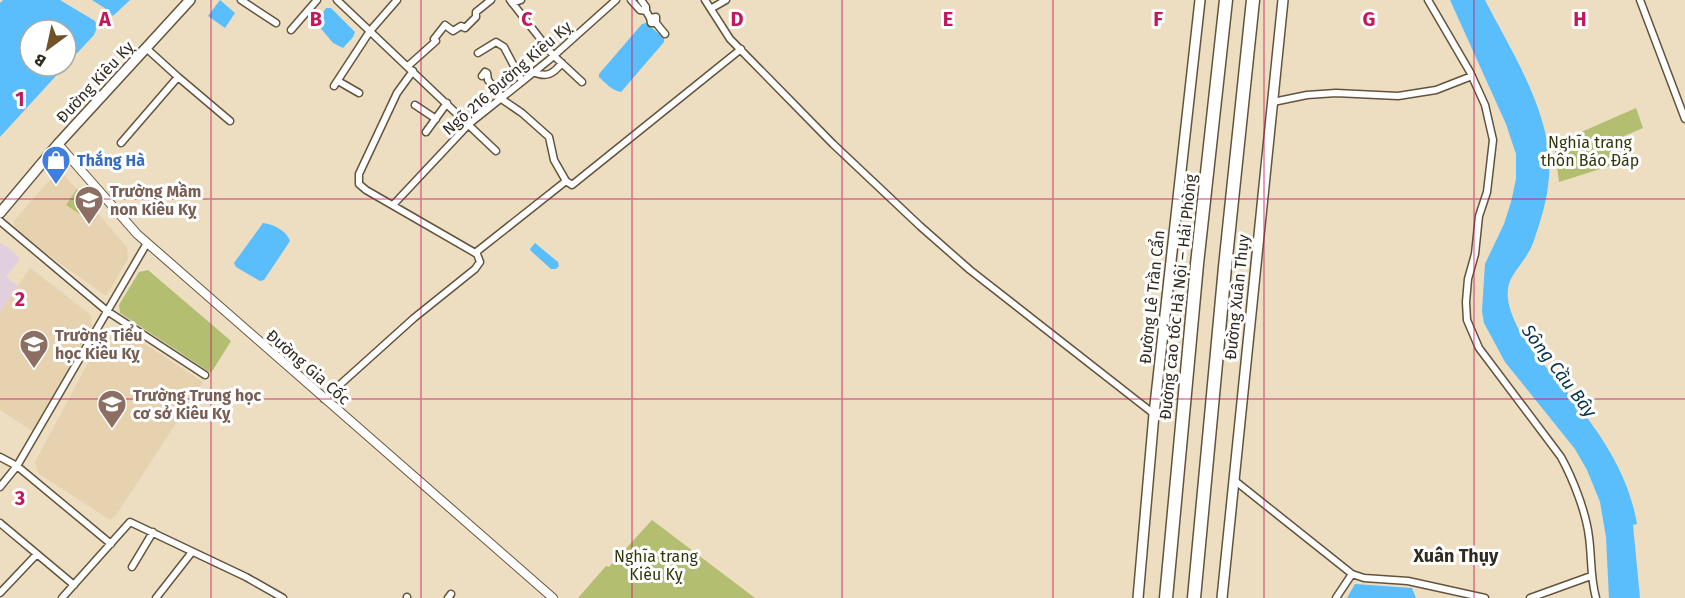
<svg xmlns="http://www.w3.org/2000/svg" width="1685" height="598" font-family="'Fira Sans',sans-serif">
	<rect width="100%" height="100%" fill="#edddc1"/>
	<path fill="#e6d2af" d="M54 175 65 176 127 247 128 259 106 296 15 231 14 221Z
		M30 268 91 315 92 327 34 432 0 410V312Z
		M125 331 203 382 116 515 110 520 38 473 35 462 104 333Z"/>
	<path fill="#e2cfde" d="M0 243 9 248 20 259 6 277 18 286 0 312Z"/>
	<path fill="#b3be70" d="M1636 108 1643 128 1610 142 1616 164 1559 182 1554 144Z
		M77 189 92 206 84 217 66 205Z
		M148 270 231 341 211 373 120 313 119 305 139 272Z
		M652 520 755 598H578L606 566 609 567Z"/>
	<path fill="#5abdfc" d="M3 0H60L95 21 97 27 94 35 66 65V30H30V66H65L0 137V3Z
		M92 0H130L113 16 106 9Z
		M220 0 235 13 225 28 208 16Z
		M1450 0H1485C1513 55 1558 122 1548 186 1546 204 1539 226 1533 243 1522 271 1499 276 1511 312 1521 341 1543 363 1562 386 1596 427 1628 470 1637 524L1633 525 1640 598H1609L1606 537 1600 502 1587 470 1575 449 1505 362 1484 323 1482 311 1485 264 1504 224 1511 202 1516 179V154L1506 124Z
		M326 8H331L355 32 353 37 343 48 333 43 318 25 317 22Z
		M646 23 664 38V42L621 92C613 91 605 83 599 77V74L642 24Z
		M263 223C273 224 287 231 290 241L264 280 260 281 236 267 234 263Z
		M535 243 558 262 559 266 556 269H551L531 251 530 249Z
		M1355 584 1412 588 1416 598H1347Z"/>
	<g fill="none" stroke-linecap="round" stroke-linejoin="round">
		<g stroke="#62543c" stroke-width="9">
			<path id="minor" d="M241 0 276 23
				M337 0 496 151
				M510 0 553 55 582 82
				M631 0 640 10 646 11
				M641 0 646 7V11L650 18 651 23H656V17L650 18
				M705 0 730 39 833 144 920 226 970 270 1154 414
				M1428 0 1470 72 1485 105 1493 140 1487 192 1479 216 1475 254 1468 279 1466 302 1467 320 1479 348 1561 457C1573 479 1586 512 1589 537 1592 559 1590 576 1596 598
				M1640 0 1685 119
				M512 3 521 0
				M712 8 726 0
				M656 23 665 34
				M291 30 317 0
				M478 53 496 42 504 47 522 81
				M408 66 436 41 434 39 445 25 453 31 461 26 465 28 476 17V12L491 0
				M533 72C547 78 553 74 562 63
				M482 76 485 72 487 73 488 80 502 97
				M178 77 230 121
				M338 81 359 93
				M334 86 370 31 397 0
				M500 98 522 113 549 137 554 160 566 181 572 185 741 49
				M1273 102 1307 95 1336 93 1398 96 1436 90 1472 76
				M415 105 436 119
				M426 132 447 103
				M121 143 178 77 146 48
				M393 205 469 124 549 60 616 0
				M0 221 107 311 205 375
				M475 253 566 181
				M324 399 414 318 475 269 480 262 477 254 366 190 359 184V174L397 93 413 71
				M0 457 17 466 147 243
				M1234 480 1352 574
				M0 487 17 466 111 544
				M0 523 37 554 0 593
				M37 554 74 585
				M132 567 153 532
				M407 597V598
				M62 598 130 522 246 577 283 598
				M156 598 192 552
				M448 598 451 594
				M1336 598 1352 574 1364 578 1408 581 1485 598
				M1530 598 1591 576"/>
		</g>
		<g stroke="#62543c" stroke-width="10">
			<path id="tertiary" d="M58 144 137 234 553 598"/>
		</g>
		<g stroke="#62543c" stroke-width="12">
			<path id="secondary" d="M0 213 58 144 190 0
				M1138 598 1154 414 1200 0
				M1222 598 1283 0"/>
		</g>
		<g stroke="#62543c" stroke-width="15">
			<path id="motorway" d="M1166 598 1197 264 1226 0
				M1194 598 1225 267 1253 0"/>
		</g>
		<use href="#minor" stroke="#fff" stroke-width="6"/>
		<use href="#tertiary" stroke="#fff" stroke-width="8"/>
		<use href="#secondary" stroke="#fff" stroke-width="9"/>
		<use href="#motorway" stroke="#fff" stroke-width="12"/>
	</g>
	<path fill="none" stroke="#c2185b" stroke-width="1.5" stroke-opacity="0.55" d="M211 0V598M421 0V598M632 0V598M842 0V598M1053 0V598M1264 0V598M1474 0V598M0 199H1685M0 399H1685"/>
	<defs>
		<g id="shop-pin" transform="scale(1.5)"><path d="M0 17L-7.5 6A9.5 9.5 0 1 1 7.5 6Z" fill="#3f7fe0" stroke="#fff"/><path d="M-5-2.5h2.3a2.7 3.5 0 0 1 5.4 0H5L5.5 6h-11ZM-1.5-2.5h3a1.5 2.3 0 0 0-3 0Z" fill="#fff"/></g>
		<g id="school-pin" transform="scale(1.5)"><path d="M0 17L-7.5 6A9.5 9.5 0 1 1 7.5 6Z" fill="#8d6e63" stroke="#fff"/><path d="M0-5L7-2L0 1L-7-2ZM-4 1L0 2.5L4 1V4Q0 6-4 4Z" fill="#fff"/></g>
	</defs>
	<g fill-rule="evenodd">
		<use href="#shop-pin" x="56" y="160"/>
		<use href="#school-pin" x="89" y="200"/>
		<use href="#school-pin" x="34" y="344"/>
		<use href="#school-pin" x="112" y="404"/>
	</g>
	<g text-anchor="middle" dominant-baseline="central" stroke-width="6" stroke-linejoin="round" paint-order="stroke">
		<g font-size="16" fill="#302a1f" stroke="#fff">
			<text transform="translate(507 78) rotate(-41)">Ngõ 216 Đường Kiêu Kỵ</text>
			<text transform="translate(95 82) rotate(-47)">Đường Kiêu Kỵ</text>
			<text transform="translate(1152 297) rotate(-84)">Đường Lê Trần Cẩn</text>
			<text transform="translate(1178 297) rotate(-84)">Đường cao tốc Hà Nội – Hải Phòng</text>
			<text transform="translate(1237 297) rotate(-84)">Đường Xuân Thụy</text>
			<text transform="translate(308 367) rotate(41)">Đường Gia Cốc</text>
		</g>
		<g font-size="16" fill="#32370b" stroke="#fff">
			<text x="1590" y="142">Nghĩa trang<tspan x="1590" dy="18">thôn Báo Đáp</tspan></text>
			<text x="656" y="556">Nghĩa trang<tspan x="656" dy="18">Kiêu Kỵ</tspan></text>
		</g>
		<g font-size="16" font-weight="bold" fill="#366cbe" stroke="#fff" text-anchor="start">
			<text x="77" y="160">Thắng Hà</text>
		</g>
		<g font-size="16" font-weight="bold" fill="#785e54" stroke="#fff" text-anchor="start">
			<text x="110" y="191">Trường Mầm<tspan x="110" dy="18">non Kiêu Kỵ</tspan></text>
			<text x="55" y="335">Trường Tiểu<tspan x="55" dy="18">học Kiêu Kỵ</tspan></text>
			<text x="133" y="395">Trường Trung học<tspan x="133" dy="18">cơ sở Kiêu Kỵ</tspan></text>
		</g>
		<g font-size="18" font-style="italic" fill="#05314a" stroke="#fff">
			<text transform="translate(1559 371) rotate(53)">Sông Cầu Bây</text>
		</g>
		<g font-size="18" font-weight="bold" fill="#302a1f" stroke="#fff">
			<text x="1456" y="556">Xuân Thụy</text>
		</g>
	</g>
	<g font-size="20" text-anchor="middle" font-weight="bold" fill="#c2185b" stroke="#fff" stroke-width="6" stroke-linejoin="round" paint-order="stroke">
		<text x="105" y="26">A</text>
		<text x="316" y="26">B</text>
		<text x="527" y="26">C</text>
		<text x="737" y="26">D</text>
		<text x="948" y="26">E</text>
		<text x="1158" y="26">F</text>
		<text x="1369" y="26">G</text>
		<text x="1580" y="26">H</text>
		<text x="20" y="106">1</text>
		<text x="20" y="306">2</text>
		<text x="20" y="505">3</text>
	</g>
	<g transform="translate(48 48) rotate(213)"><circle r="28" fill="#ffffff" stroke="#acaaa5" stroke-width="1.5"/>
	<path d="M0-4.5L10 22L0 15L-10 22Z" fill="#715127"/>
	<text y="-9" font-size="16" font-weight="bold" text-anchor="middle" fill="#302a1f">B</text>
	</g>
</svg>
